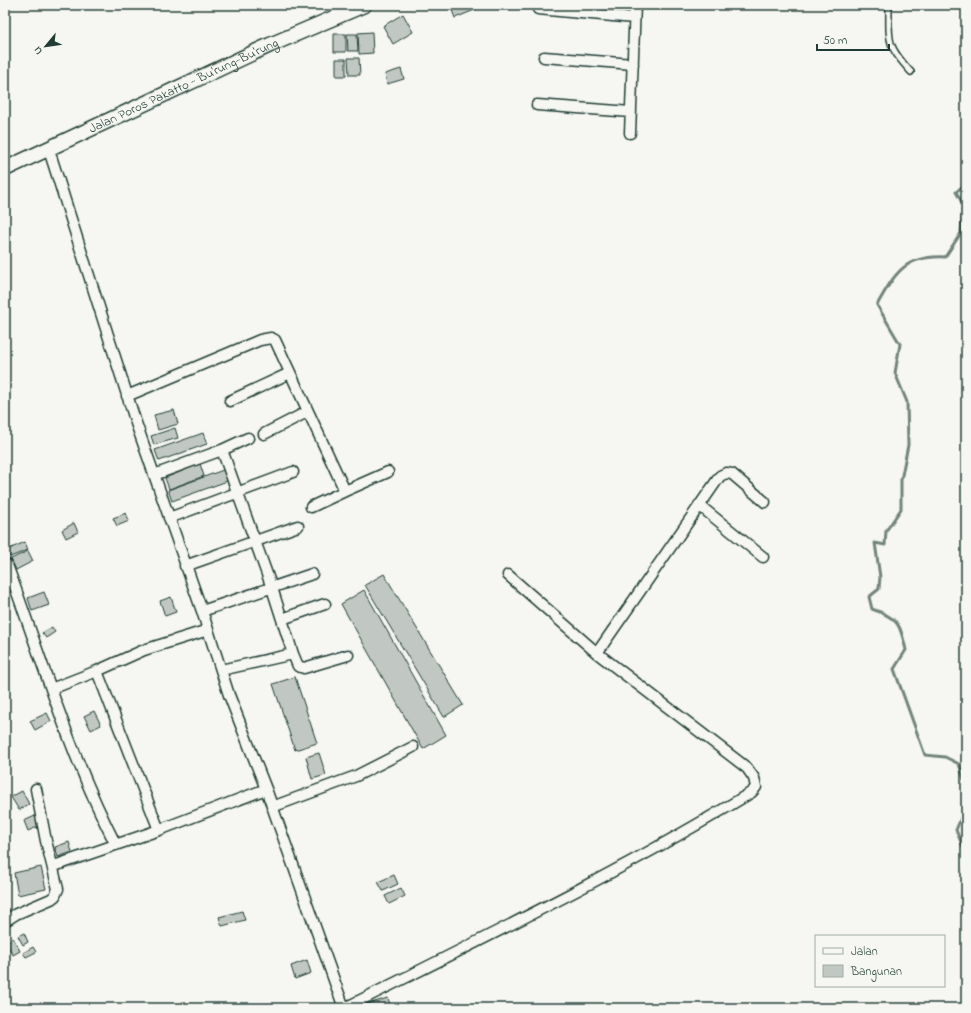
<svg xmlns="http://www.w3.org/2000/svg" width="971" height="1013" font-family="'Indie Flower',sans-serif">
	<rect width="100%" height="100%" fill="#f6f6f2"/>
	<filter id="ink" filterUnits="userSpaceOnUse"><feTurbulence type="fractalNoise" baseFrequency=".025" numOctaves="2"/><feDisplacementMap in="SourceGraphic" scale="8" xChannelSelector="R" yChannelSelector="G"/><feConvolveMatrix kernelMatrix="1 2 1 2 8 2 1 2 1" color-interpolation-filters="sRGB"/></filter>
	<g filter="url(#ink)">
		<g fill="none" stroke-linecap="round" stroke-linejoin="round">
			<path stroke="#72847d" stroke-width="3" d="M966 183 956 192 963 204 961 233 945 257C905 255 895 273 877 305L900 344 895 373 907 402 908 445 901 480V509L886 531 885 545 875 543 880 577 879 589 869 597 872 609C898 618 900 623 906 650L894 669 925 755 945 757 959 764 966 786
				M966 806 956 830 966 854
				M966 864 964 875 966 879"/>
		</g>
		<path fill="#c1c8c3" stroke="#1f3d34" d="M450 5H475L477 9 455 18Z
			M403 14 413 32 393 44 383 26Z
			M372 32 373 53 359 54 358 33Z
			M334 34H346V52H334Z
			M347 34H357L358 51H348Z
			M348 58H359L360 75H349Z
			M336 59H346V76H336Z
			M401 69 404 79 387 84 385 74Z
			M174 410 178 424 158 430 154 415Z
			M175 428 178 438 154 445 151 436Z
			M203 433 207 444 159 461 155 450Z
			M200 464 204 476 169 489 165 478Z
			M226 469 230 480 172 501 168 490Z
			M126 513 129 521 117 526 113 518Z
			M74 523 78 532 66 538 62 530Z
			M25 542 28 550 10 557 7 550Z
			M28 551 33 561 16 570 11 559Z
			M384 574 463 705 444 717 365 585Z
			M364 590 446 735 423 749 341 604Z
			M44 592 49 605 32 611 28 598Z
			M171 597 176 612 165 616 160 601Z
			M52 627 55 632 46 638 42 633Z
			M295 677 317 743 295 750 273 684Z
			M94 711 101 725 91 730 84 716Z
			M47 713 51 721 35 730 30 721Z
			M319 753 326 775 312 779 306 757Z
			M22 791 29 804 19 810 11 797Z
			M35 816 39 826 28 831 24 821Z
			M69 842 72 852 58 857 55 847Z
			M41 867 46 889 18 895 14 873Z
			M394 875 398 884 383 891 378 882Z
			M401 888 405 896 389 904 385 896Z
			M242 911 245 920 222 926 219 917Z
			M24 933 28 942 23 945 18 936Z
			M13 938 20 951 13 955 6 942Z
			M33 947 36 952 26 957 23 953Z
			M307 960 311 973 295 979 291 966Z
			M388 998 391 1008H370L368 1004Z
			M362 1001 365 1008H354Z"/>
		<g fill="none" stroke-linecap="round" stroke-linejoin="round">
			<g stroke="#1f3d34" stroke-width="8">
				<path id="lane" d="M889 5C889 41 886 45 911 72"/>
			</g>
			<g stroke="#1f3d34" stroke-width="13">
				<path id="street" d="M538 9 634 18
					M544 57 633 64
					M537 105 631 112
					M630 133 635 5
					M49 150 136 423 202 611 229 695 266 789 344 1008
					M127 396 260 340 271 338 275 340 345 491 311 507
					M230 401 290 373
					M264 434 307 412
					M154 475 222 450 248 438
					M345 491 388 472
					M699 505 763 557
					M169 518 293 472
					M7 565C42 659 70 756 116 845
					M185 566 298 526
					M202 611 312 574
					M282 619 325 604
					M597 653 720 476 726 473 732 474 765 502
					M293 654 298 666 304 668 348 655
					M221 670 293 654 272 588 222 450
					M97 671 159 830
					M51 689 97 671 144 650 208 630
					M272 807 356 776 413 747
					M54 866 159 830 266 789
					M5 921 16 914 51 899 55 896 58 889 46 841 36 789
					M345 1008C482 939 621 872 752 792L756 787 754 778 747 768 597 653 508 575"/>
			</g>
			<g stroke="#1f3d34" stroke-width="17">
				<g id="secondary">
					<path id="s1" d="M5 169 270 45 364 5"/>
				</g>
			</g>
			<use href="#lane" stroke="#f6f6f2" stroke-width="5"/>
			<use href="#street" stroke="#f6f6f2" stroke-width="10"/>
			<use href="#secondary" stroke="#f6f6f2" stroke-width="14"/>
		</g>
	</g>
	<g text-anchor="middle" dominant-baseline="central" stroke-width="3" stroke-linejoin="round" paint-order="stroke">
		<g font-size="13" fill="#1f3d34" stroke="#f6f6f2">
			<text stroke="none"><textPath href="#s1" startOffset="197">Jalan Poros Pakatto - Bu'rung-Bu'rung</textPath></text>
		</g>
	</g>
	<rect width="971" height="1013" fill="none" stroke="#f6f6f2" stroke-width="20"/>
	<rect x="10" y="10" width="951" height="993" fill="none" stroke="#1f3d34" stroke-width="1.5" filter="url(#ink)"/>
	<rect x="815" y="935" width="130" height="52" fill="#f6f6f2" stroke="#a0aca6"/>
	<rect x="823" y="948" width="20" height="6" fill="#f6f6f2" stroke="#a0aca6"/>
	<text x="851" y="955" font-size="12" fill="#1f3d34">Jalan</text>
	<rect x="823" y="965" width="20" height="12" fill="#c1c8c3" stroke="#a0aca6"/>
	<text x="851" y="975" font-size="12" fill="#1f3d34">Bangunan</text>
	<g transform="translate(46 46) rotate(241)" stroke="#f6f6f2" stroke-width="3" paint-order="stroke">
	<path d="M0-3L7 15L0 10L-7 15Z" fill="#1f3d34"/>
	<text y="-6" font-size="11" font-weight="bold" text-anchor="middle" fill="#1f3d34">U</text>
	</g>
	<path d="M817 44v6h72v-6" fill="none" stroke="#1f3d34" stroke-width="2"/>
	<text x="823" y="44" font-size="12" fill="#1f3d34" stroke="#f6f6f2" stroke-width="3" paint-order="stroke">50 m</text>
</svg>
